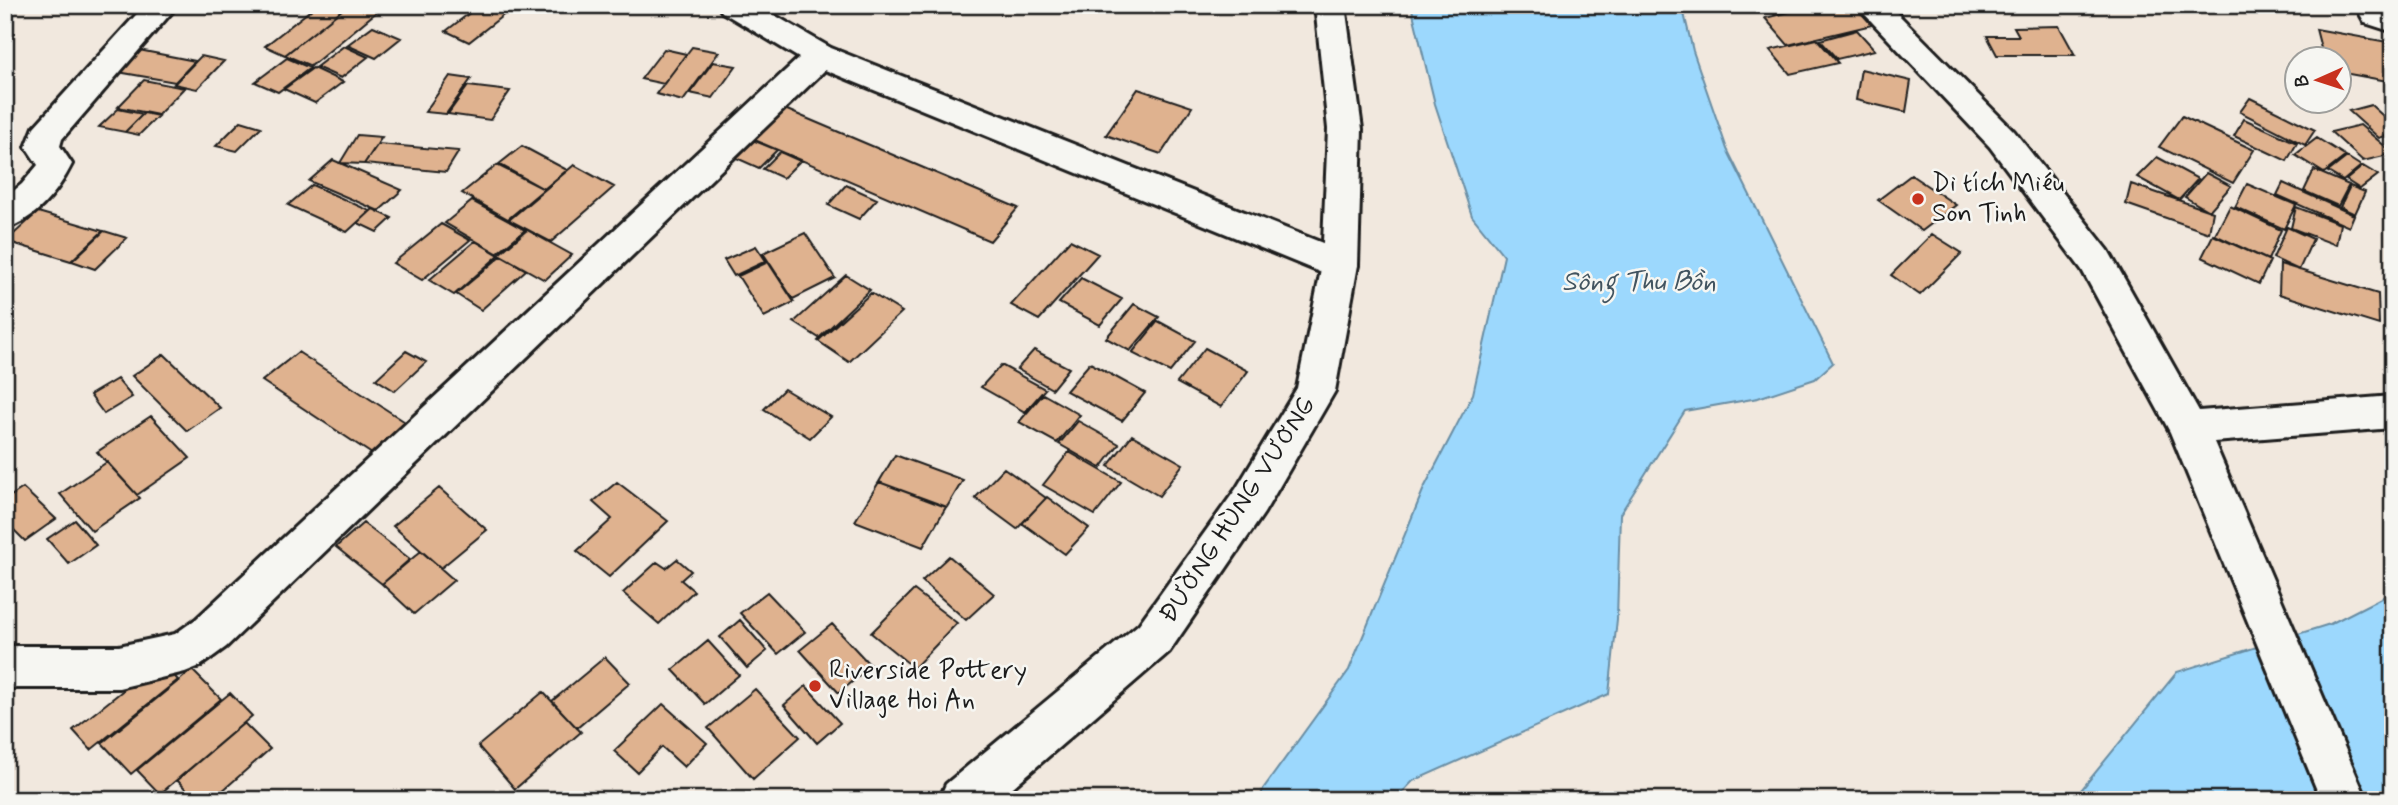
<svg xmlns="http://www.w3.org/2000/svg" width="2398" height="805" font-family="Mynerve,sans-serif">
	<rect width="100%" height="100%" fill="#f1e8de"/>
	<filter id="ink" filterUnits="userSpaceOnUse"><feTurbulence type="fractalNoise" baseFrequency=".0143" numOctaves="2"/><feDisplacementMap in="SourceGraphic" scale="14" xChannelSelector="R" yChannelSelector="G"/><feConvolveMatrix kernelMatrix="1 2 1 2 8 2 1 2 1" color-interpolation-filters="sRGB"/></filter>
	<g filter="url(#ink)">
		<path fill="#9cd8fd" stroke="#698da3" stroke-width="2" d="M1411 5H1682L1693 51 1727 149 1833 363 1815 379 1758 398 1685 411 1620 514 1617 619 1609 694 1413 781 1395 800H1260L1263 789 1349 670 1424 488 1473 394 1504 256 1472 216 1435 104Z
			M2393 592V800H2073L2177 672 2330 624Z"/>
		<path fill="#dfb28f" stroke="#1c1c1c" stroke-width="2" d="M317 5H348L285 55 265 46Z
			M348 5H385L311 66 285 55Z
			M480 5H489L506 13 469 42 446 31Z
			M1767 5H1819L1775 15Z
			M1819 5H1855L1872 25 1788 45 1765 18Z
			M373 26 401 38 376 58 347 45Z
			M2059 26 2075 55H1997L1987 36H2019L2014 27Z
			M2316 29 2393 43V82L2338 72V60H2324Z
			M1857 30 1875 50 1837 59 1820 40Z
			M1817 39 1838 63 1790 74 1770 50Z
			M344 46 368 57 341 78 316 67Z
			M692 47 719 52 683 101 656 94Z
			M664 49 686 54 664 84 641 79Z
			M139 50 195 61 175 82 118 72Z
			M201 56 224 61 197 89 174 84Z
			M287 58 310 68 278 92 255 82Z
			M713 62 736 66 713 98 690 93Z
			M313 68 343 82 315 103 284 89Z
			M1861 69 1911 81 1906 112 1856 100Z
			M450 76 471 79 446 114 425 112Z
			M144 80 184 88 158 115 118 107Z
			M468 86 510 91 490 120 448 114Z
			M1138 89 1192 107 1161 154 1106 135Z
			M2250 98 2315 130 2305 145 2240 112Z
			M2371 105 2393 125V134L2379 138 2349 111Z
			M780 107 1018 208 990 241 750 138Z
			M118 109 143 114 125 132 99 127Z
			M144 113 158 116 139 135 125 132Z
			M2182 116 2254 150 2233 183 2159 147Z
			M2244 119 2297 143 2287 161 2234 136Z
			M241 121 261 127 237 151 216 146Z
			M2360 125 2393 153V154L2363 161 2331 132Z
			M357 135 382 137 364 164 340 163Z
			M2317 138 2346 156 2324 173 2295 155Z
			M750 139 777 150 759 168 732 156Z
			M378 144 459 151 446 172 364 164Z
			M522 146 567 170 544 189 499 164Z
			M780 152 800 161 783 178 763 169Z
			M2157 157 2198 179 2179 200 2137 177Z
			M2347 157 2361 166 2343 181 2328 172Z
			M333 160 402 190 379 211 309 181Z
			M497 165 544 189 508 219 462 193Z
			M574 165 614 187 551 242 509 220Z
			M2363 166 2378 175 2360 189 2346 180Z
			M2314 170 2349 185 2338 206 2304 191Z
			M2206 173 2231 186 2209 211 2185 197Z
			M1911 175 1956 205 1922 231 1878 200Z
			M2283 183 2354 215 2349 227 2277 195Z
			M2131 184 2213 212 2209 233 2126 204Z
			M2247 184 2296 205 2284 229 2235 207Z
			M312 185 370 211 347 232 288 205Z
			M846 185 877 199 859 219 828 205Z
			M2350 186 2365 192 2355 214 2340 207Z
			M472 201 525 230 497 253 445 223Z
			M2230 206 2281 230 2268 260 2215 235Z
			M2296 207 2340 224 2336 245 2291 228Z
			M373 209 392 218 377 232 358 223Z
			M38 212 103 231 71 261 6 241Z
			M441 224 470 240 422 280 393 263Z
			M2287 227 2313 239 2299 270 2273 258Z
			M527 230 572 255 545 280 499 254Z
			M104 231 127 238 95 269 72 261Z
			M805 233 835 278 793 299 763 253Z
			M1932 234 1962 253 1920 295 1891 275Z
			M2213 235 2270 261 2259 284 2202 257Z
			M1070 240 1098 254 1039 320 1011 305Z
			M475 241 499 255 454 295 429 280Z
			M756 246 766 261 734 276 724 260Z
			M501 256 526 270 481 310 456 294Z
			M768 262 794 302 764 317 738 276Z
			M2280 264 2378 294 2379 325 2279 294Z
			M846 275 870 290 819 338 794 322Z
			M1081 278 1122 299 1100 325 1059 303Z
			M871 293 902 312 849 362 818 341Z
			M1134 304 1159 317 1130 351 1106 338Z
			M1158 321 1195 341 1170 372 1132 353Z
			M1205 348 1248 371 1221 407 1177 383Z
			M1034 350 1069 368 1052 389 1017 369Z
			M406 351 426 362 395 391 376 379Z
			M298 352 413 427 378 458 262 381Z
			M164 354 220 408 187 431 132 376Z
			M1090 363 1145 393 1122 421 1066 391Z
			M1001 365 1045 389 1025 412 981 387Z
			M117 379 132 397 104 414 90 395Z
			M784 389 831 417 810 438 764 409Z
			M1043 394 1080 415 1057 443 1019 422Z
			M151 416 190 458 137 495 97 452Z
			M1078 421 1119 444 1101 468 1059 444Z
			M1132 435 1183 464 1159 496 1108 466Z
			M1069 452 1121 482 1095 515 1043 485Z
			M895 455 963 480 947 507 879 482Z
			M107 462 140 498 92 531 60 494Z
			M1004 468 1046 498 1017 529 975 498Z
			M617 482 668 521 609 577 577 551 612 519 593 502Z
			M879 482 946 507 923 547 855 521Z
			M23 488 56 519 25 541 5 521V500Z
			M439 488 487 530 441 568 393 526Z
			M1047 497 1089 528 1065 554 1022 523Z
			M75 520 96 545 69 564 47 539Z
			M363 523 410 559 382 584 336 547Z
			M421 551 454 580 414 614 382 584Z
			M949 556 994 594 966 620 922 581Z
			M677 559 691 571 681 580 694 591 659 624 623 593 657 562 666 568Z
			M914 590 957 623 914 668 871 633Z
			M767 592 805 632 778 654 740 613Z
			M740 620 767 651 747 668 720 637Z
			M832 624 871 666 839 693 800 650Z
			M708 641 739 675 705 704 673 670Z
			M605 657 630 683 577 728 552 701Z
			M160 661 178 680 91 750 73 730Z
			M192 670 221 699 131 774 102 743Z
			M806 686 840 723 817 743 784 705Z
			M755 689 800 737 753 779 708 728Z
			M543 692 581 732 515 789 478 746Z
			M230 693 252 716 160 794 137 770Z
			M663 704 707 743 684 767 662 747 637 772 614 751Z
			M244 723 270 749 212 800H196L177 780Z"/>
		<g fill="none" stroke-linecap="round" stroke-linejoin="round">
			<g stroke="#1c1c1c" stroke-width="6">
				<path id="minor" d="M145 5H178L62 139 60 146 72 164C58 192 36 219 5 229V198L22 184 38 165 26 147 34 127Z
					M718 5H757L831 48 1353 255 1358 265 1353 275 1340 279 1327 275 825 70 226 647 200 666 185 672 119 688H5V646H119L175 634 196 619 799 58 722 12Z
					M1856 5H1889L2014 131 2108 250 2199 411 2393 396V428L2214 442 2367 800H2321L2170 432 2082 270 1990 147Z
					M2355 5H2385L2393 11V32L2365 23Z"/>
			</g>
			<g stroke="#1c1c1c" stroke-width="6">
				<path id="major" d="M1315 5H1345L1362 129 1358 265 1335 391 1264 513 1169 652 998 800H939L946 784 1139 624 1236 489 1297 388 1322 265 1328 129Z"/>
			</g>
			<use href="#minor" fill="#f6f6f2" fill-rule="evenodd"/>
			<use href="#major" fill="#f6f6f2" fill-rule="evenodd"/>
		</g>
	</g>
	<g fill="#c8321e" stroke="#f6f6f2" stroke-width="2.5">
		<circle cx="1918" cy="199" r="7"/>
		<circle cx="815" cy="686" r="7"/>
	</g>
	<g text-anchor="middle" dominant-baseline="central" stroke-width="5" stroke-linejoin="round" paint-order="stroke">
		<g font-size="26" fill="#1c1c1c" stroke="#f6f6f2" text-anchor="start">
			<text x="1932" y="184">Di tích Miéu<tspan x="1932" dy="30">Son Tinh</tspan></text>
			<text x="829" y="671">Riverside Pottery<tspan x="829" dy="30">Village Hoi An</tspan></text>
		</g>
		<g font-size="26" fill="#1c1c1c" stroke="#f6f6f2">
			<text transform="translate(1238 510) rotate(-57)">ĐƯỜNG HÙNG VƯƠNG</text>
		</g>
		<g font-size="28" font-style="italic" fill="#425460" stroke="#f6f6f2">
			<text x="1639" y="282">Sông Thu Bồn</text>
		</g>
	</g>
	<rect width="2398" height="805" fill="none" stroke="#f6f6f2" stroke-width="28"/>
	<rect x="14" y="14" width="2370" height="777" fill="none" stroke="#1c1c1c" stroke-width="2.5" filter="url(#ink)"/>
	<g transform="translate(2318 80) rotate(267)"><circle r="33" fill="#f6f6f2" stroke="#9f9f9c" stroke-width="2"/>
	<path d="M0-5L12 26L0 18L-12 26Z" fill="#c8321e"/>
	<text y="-10" font-size="19" font-weight="bold" text-anchor="middle" fill="#1c1c1c">B</text>
	</g>
</svg>
